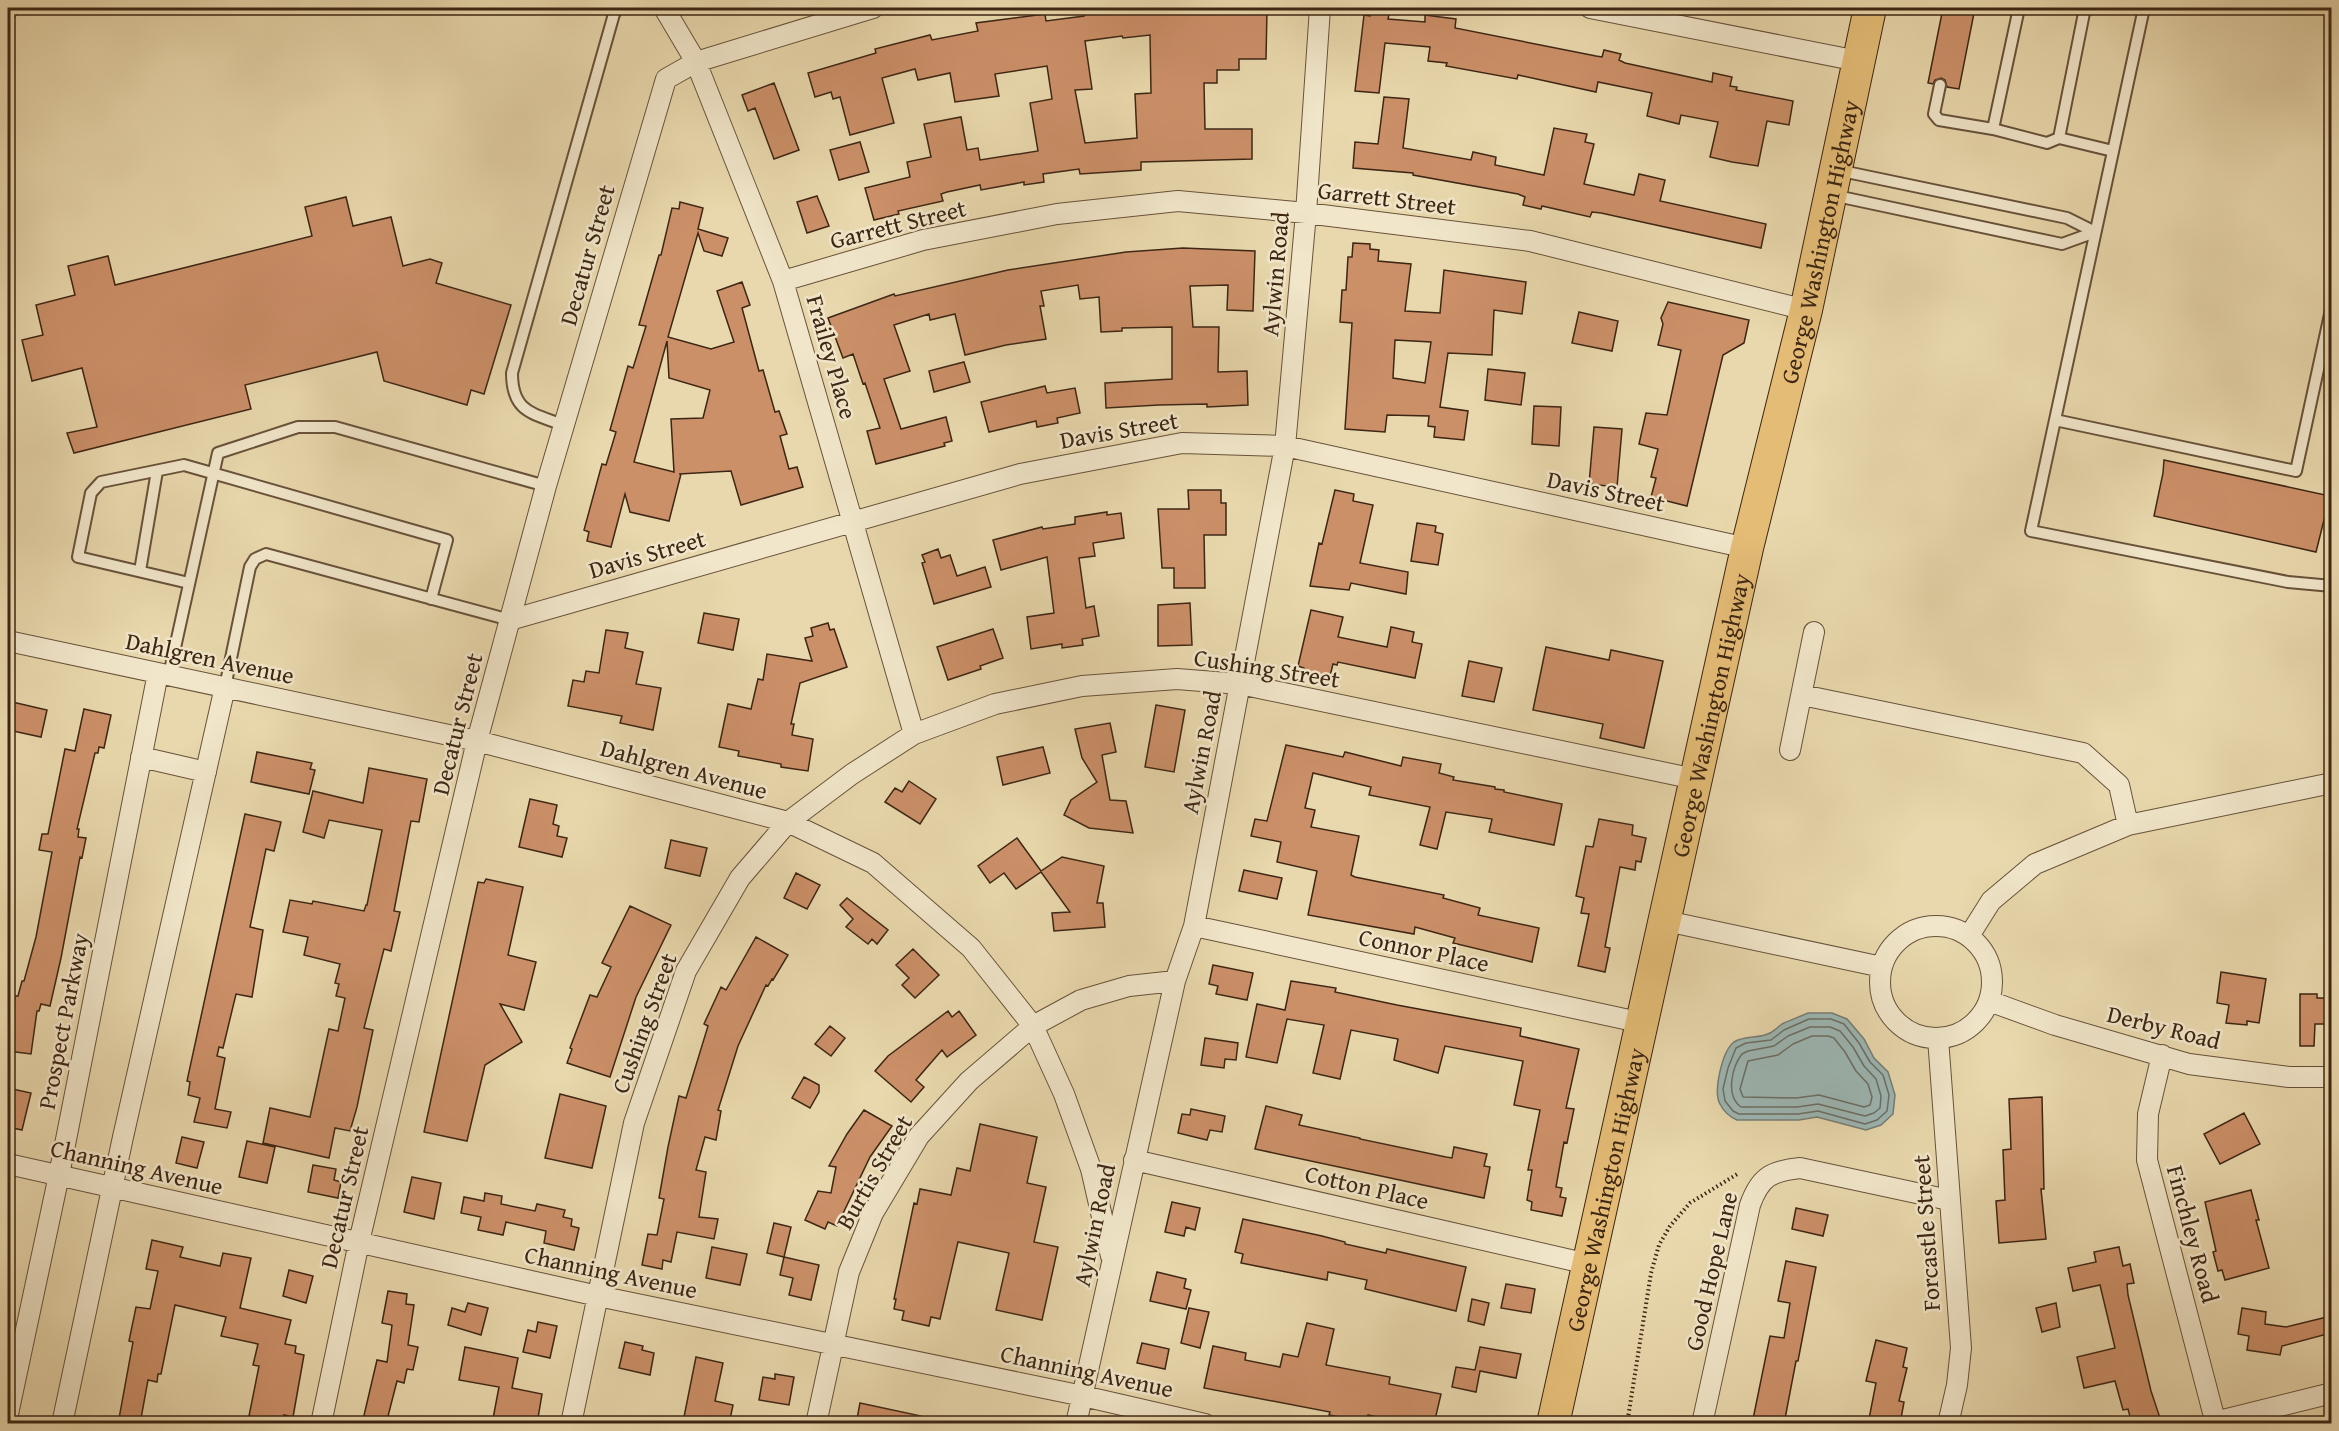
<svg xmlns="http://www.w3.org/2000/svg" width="2339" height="1431" font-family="'Gentium Book Plus',serif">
	<rect width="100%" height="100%" fill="#e9d8ad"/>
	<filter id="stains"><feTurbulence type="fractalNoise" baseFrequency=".00333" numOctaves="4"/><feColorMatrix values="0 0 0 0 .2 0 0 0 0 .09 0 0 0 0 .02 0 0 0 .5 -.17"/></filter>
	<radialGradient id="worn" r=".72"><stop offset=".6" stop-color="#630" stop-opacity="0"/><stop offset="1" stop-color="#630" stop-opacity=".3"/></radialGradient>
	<path fill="#9cb7b5" stroke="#767d75" stroke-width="1.5" d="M1808 1013H1832L1847 1019 1864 1039 1874 1058 1888 1072 1895 1095 1893 1114 1881 1125 1866 1130 1817 1117 1799 1120H1737C1730 1117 1724 1112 1720 1104 1713 1092 1722 1051 1734 1042 1745 1035 1759 1039 1770 1033 1774 1031 1778 1027 1782 1024 1790 1020 1799 1017 1808 1013Z"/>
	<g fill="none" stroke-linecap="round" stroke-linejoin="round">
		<path stroke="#6c6e64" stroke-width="1.5" d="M1809 1019H1831L1844 1024 1859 1043 1870 1062 1883 1075 1889 1095 1887 1111 1877 1120 1865 1124 1818 1111 1798 1114H1739L1733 1111 1725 1101 1723 1089 1728 1068 1736 1048 1746 1043 1771 1040 1784 1030Z
			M1810 1027H1830L1840 1031 1853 1047 1864 1066 1876 1079 1881 1096 1880 1108 1874 1113 1865 1116 1818 1104 1797 1107H1741C1725 1096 1732 1067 1742 1054L1748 1051 1774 1046 1788 1036Z
			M1812 1036H1828L1834 1038 1845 1052 1856 1071 1868 1084 1872 1097 1870 1105 1864 1107 1819 1095 1796 1098 1743 1097 1740 1089 1748 1061 1778 1055 1793 1044Z"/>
	</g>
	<path fill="#cc9069" stroke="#3d2614" stroke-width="1.5" fill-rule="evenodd" d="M1112 8 1267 10 1266 59H1239V70H1217V83H1204L1205 129H1252V159L1141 162V170L1080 174 1079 169 1043 174 1044 182 1024 185V182L981 190 980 185 947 192 941 194 943 201 898 211 899 214 874 220 865 188 910 177 907 162 931 157 924 124 961 117 967 150 978 148 980 160 1038 151 1030 103 1052 99 1047 66 995 74 999 96 955 102 950 73 918 80 915 69 882 78 894 123 850 135 840 97 833 99 831 92 815 97 808 73 876 53 875 49 930 35 932 40 978 31 976 23 1045 14 1046 21 1084 16V12ZM1150 35 1151 93 1135 94 1137 138 1085 143 1075 90 1092 89 1085 41 1122 36 1123 38Z
		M1371 8 1390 10 1388 19 1425 22V15L1456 19 1455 28 1596 56 1602 57 1604 50 1621 54 1619 60 1625 63 1712 82 1713 73 1732 77 1730 86 1737 87 1736 90 1793 101 1789 125 1767 121 1758 166 1732 162 1710 157 1718 122 1681 115 1679 124 1647 116 1652 93 1598 82 1596 92 1518 75 1517 79 1446 66 1447 63 1428 61 1430 47 1385 43 1379 93 1355 91 1364 15 1370 16Z
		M1943 8H1975L1959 89 1947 87 1945 80 1941 78 1935 80 1933 84 1928 83Z
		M774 83 799 150 774 159 755 108 748 111 742 95Z
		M1384 97 1409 99 1403 148 1471 160 1473 152 1496 157 1495 165 1544 175 1554 128 1587 134 1585 142 1594 144 1584 184 1634 195 1639 174 1665 180 1660 201 1766 224 1761 248 1601 213 1592 212 1590 217 1542 206 1541 209 1523 205 1525 197 1518 194 1413 175V173L1353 168 1355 142 1378 144Z
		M860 142 869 172 839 180 830 150Z
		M817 196 829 226 807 233 797 202Z
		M346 197 353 226 391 217 403 266 430 259 442 263 436 283 511 305 484 394 471 390 467 405 384 381 377 352 245 385 251 409 74 453 67 433 97 427 82 368 32 381 22 340 43 335 36 305 75 295 68 266 108 256 115 285 312 236 305 207Z
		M680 202 703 208 698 229 728 238 722 256 704 251 698 233 668 337 711 349 734 342 717 291 742 282 750 305 742 308 759 371 763 370 775 412 779 411 787 434 780 436 789 469 797 467 803 487 741 505 731 471 679 474H681L669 521 630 512 625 494 611 547 587 541 589 532 584 530 602 464 606 465 616 432 610 430 628 366 633 368 646 326 639 325 659 255H661L672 208 679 209ZM667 341 669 378 710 390 703 418 671 419 674 472 634 462Z
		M1353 243 1370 244V249L1379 250 1378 261 1411 264 1405 311 1440 313 1444 270 1526 282 1522 314 1494 310 1492 355 1448 353 1440 407 1468 411 1464 440 1434 437 1435 427 1428 426 1429 416 1387 415 1385 432 1345 429 1352 323 1340 322 1342 290H1346L1348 257H1352ZM1395 340 1431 342 1425 383 1393 378Z
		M1183 248 1255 251 1253 311 1227 310 1228 285 1190 286 1193 327H1219L1218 372 1247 371 1248 405 1207 407V404L1159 405 1106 408 1105 383 1172 379V327L1122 328V331L1101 332 1099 297 1080 299 1078 285 1041 291 1044 306H1040L1046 339 1006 345 965 355 955 314 930 320 929 314 894 325 910 371 884 379 901 429 946 417 952 441 944 443 945 446 876 464 867 431 880 428 865 383 863 384 853 354 843 358 828 318 894 294 895 296 1008 270 1126 252Z
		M1668 302 1749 320 1744 343 1723 355 1687 506 1651 497 1656 478 1651 477 1658 449 1639 444 1646 413 1667 415 1681 350 1658 345 1663 324 1661 318Z
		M1579 312 1618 321 1612 351 1572 343Z
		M964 362 970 382 934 392 929 371Z
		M1488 369 1525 373 1521 405 1485 400Z
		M1045 386 1047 393 1075 388 1080 413 1057 418 1058 423 1037 427 1036 421 989 432 981 402Z
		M1534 406 1561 407 1559 446 1532 444Z
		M1594 427 1622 429 1617 487 1589 484Z
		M2164 460 2330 496 2316 552 2154 516 2163 473Z
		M1188 490H1221V503H1226V535H1204L1205 588H1174V568H1162L1158 509H1189Z
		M1335 490 1354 494 1353 501 1373 505 1360 563 1408 572 1406 594 1351 583 1349 590 1310 586 1319 543 1322 544Z
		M1107 512V515L1121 513 1124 538 1093 543 1095 556 1079 558 1086 608 1094 606 1099 636 1082 639 1083 645 1062 648V644L1031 649 1027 617 1054 613 1047 557 1001 570 993 540 1042 527 1043 529 1075 524V517Z
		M1417 523 1436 526 1435 532 1443 534 1438 565 1411 561Z
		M938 549 941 558 950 555 957 576 985 567 991 587 934 604 922 563 925 562 922 555Z
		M1190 603 1192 645 1158 646V605Z
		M1311 610 1343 617 1338 637 1387 647 1391 627 1414 632 1412 642 1422 644 1415 678 1338 662 1337 665 1333 664 1329 680 1303 674 1304 668 1298 666Z
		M704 613 739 619 733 650 698 643Z
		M828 623 830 630 834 629 847 667 800 683 791 724H794L792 735 813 739 808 771 781 767V764L738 756 739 751 719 747 728 704 751 709 758 679 763 680 767 654 812 661 805 638 813 636 811 628Z
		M993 629 1003 658 980 666 981 669 948 680 937 647Z
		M606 630 628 633 625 648 643 652 636 684 661 688 653 730 620 723 622 716 568 706 573 680 584 682 586 671 599 673Z
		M1546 647 1609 660 1611 650 1663 661 1644 748 1600 738 1603 724 1533 710Z
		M1469 661 1502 668 1494 702 1462 696Z
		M8 701 47 710 41 737 8 730Z
		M1156 705 1185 710 1174 772 1145 767Z
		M84 709 111 715 104 748 99 747 98 753H95L77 829H79L78 837 86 838 82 858 80 857 61 958 50 1006 41 1004 39 1011H37L31 1054 8 1051 15 996H18L22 981H24L36 937 52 852 39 850 42 834H48L65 749 75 751Z
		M1110 723 1116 752 1102 755 1110 800 1126 801 1133 833 1089 828 1064 815 1071 800 1097 782 1082 758 1075 729Z
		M1286 745 1343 757 1345 752 1401 766 1403 757 1441 764 1439 773 1454 777 1453 780 1495 787V789L1504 790V792L1562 804 1554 845 1489 832 1492 819 1446 812 1437 849 1420 845 1430 807 1369 795 1371 787 1313 773 1305 808 1315 810 1311 827 1359 836 1351 875 1355 877 1444 895 1443 898 1480 908 1478 915 1539 928 1532 962 1453 943 1455 938 1415 927 1414 934 1308 915 1317 871 1277 862 1281 842 1251 836 1255 819 1267 821Z
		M1043 747 1050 773 1003 785 997 757Z
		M257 752 312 763 310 769 315 770 309 794 251 782Z
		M369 768 427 779 419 822 411 821 394 911 400 912 391 951 384 949 364 1028 373 1030 357 1107 350 1131 335 1128 329 1158 263 1143 270 1108 310 1117 329 1029 338 1031 345 998 336 996 339 984 335 983 340 964 304 955 308 937 283 932 290 900 312 904 313 901 364 911 366 905H367L382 830 329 820 324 838 303 832 313 791 363 803Z
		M909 781 936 799 920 824 885 802 895 788 902 792Z
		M530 799 557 805 553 824 559 826 557 836 567 838 562 857 519 847Z
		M245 814 281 822 274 851 266 849 250 927 263 930 252 997 236 994 223 1048 219 1047 217 1056 225 1058 215 1109 231 1112 227 1128 194 1122 200 1098 188 1095 190 1082 187 1081Z
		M1599 819 1633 825 1632 835 1646 838 1641 862 1636 861 1635 870 1620 867 1605 947 1610 948 1605 972 1578 966 1589 914 1581 913 1584 898 1576 896 1586 846 1593 847Z
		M1017 838 1041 871 1062 857 1104 866 1097 903H1103L1105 927 1054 931 1052 913 1070 912 1041 872 1016 889 1004 873 990 883 978 866Z
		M671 840 707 848 700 876 665 868Z
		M1244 870 1282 878 1277 899 1239 891Z
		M796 873 820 885 807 909 784 898Z
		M486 879 523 887 508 955 536 962 524 1010 500 1004 522 1042 485 1065 467 1141 424 1132 478 882 484 883Z
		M847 898 888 930 877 944 872 939 868 944 846 927 853 919 840 905Z
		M630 906 671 925 636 997 610 1077 567 1063 572 1049 570 1048 590 995 597 997 611 967 602 963Z
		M756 937 788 955 773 980 772 979 768 986 766 985 738 1046 718 1110 721 1111 716 1140 705 1137 696 1170 706 1172 699 1217 718 1219 714 1239 677 1232 671 1262 663 1260 662 1269 642 1265 648 1234 657 1235 664 1199 659 1198 668 1147 679 1096 686 1098 708 1026 704 1024 721 987 726 990Z
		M913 949 939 975 915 998 902 985 909 978 896 965Z
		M1213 965 1253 973 1247 1000 1216 994 1218 986 1209 984Z
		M2221 972 2266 979 2259 1023 2247 1021V1025L2226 1023 2229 1005 2217 1003Z
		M1291 981 1336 988 1335 992 1397 1005 1521 1028 1520 1036 1579 1049 1566 1108 1574 1109 1567 1143 1564 1142 1556 1187 1562 1188 1560 1197 1566 1198 1562 1216 1531 1210 1532 1202 1527 1200 1532 1170H1528L1540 1110 1514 1105 1523 1061 1445 1046 1438 1073 1394 1060 1398 1039 1351 1030 1340 1079 1313 1073 1324 1025 1287 1019 1277 1063 1246 1057 1257 1004 1285 1010Z
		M2300 994H2317V998H2331V1024H2315L2314 1046H2300Z
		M948 1011 952 1017 959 1011 976 1035 947 1057 942 1050 916 1080 924 1087 911 1102 875 1071 888 1056Z
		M830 1026 845 1038 831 1056 815 1044Z
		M1205 1038 1238 1043 1236 1060 1225 1059 1224 1068 1201 1065Z
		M804 1077 819 1085V1092L810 1108 792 1098Z
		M8 1088 31 1093 22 1130 8 1127Z
		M560 1094 606 1106 592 1168 545 1158Z
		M2042 1097 2044 1189H2041L2046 1239 1999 1243 1996 1201 2005 1200 2003 1150 2011 1149 2009 1099Z
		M1266 1106 1302 1115 1299 1125 1360 1138V1139L1446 1157 1452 1158 1454 1147 1487 1154 1484 1166 1490 1167 1484 1198 1255 1149Z
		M1191 1109 1225 1116 1222 1132 1210 1130 1207 1140 1178 1133 1182 1114 1190 1115Z
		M864 1110 892 1126 870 1157 837 1226 828 1222 825 1229 805 1220 818 1191 831 1193 836 1167 829 1166 847 1134Z
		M2244 1113 2260 1144 2220 1164 2204 1134Z
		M980 1124 1037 1137 1027 1183 1046 1187 1034 1242 1058 1247 1042 1320 996 1310 1009 1253 958 1242 940 1319 931 1317 929 1326 902 1320 904 1311 894 1309 896 1299H894L914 1203 917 1204 920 1189 951 1195 957 1168 970 1171Z
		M182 1137 204 1142 197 1168 176 1163Z
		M247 1141 275 1147 267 1183 239 1177Z
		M313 1165 336 1169 334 1180 341 1182 338 1198 308 1192Z
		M412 1177 441 1183 434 1219 404 1212Z
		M2251 1190 2259 1220H2256L2269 1268 2225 1280 2222 1270 2218 1271 2213 1252 2216 1251 2205 1202Z
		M485 1193 502 1196 501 1204 535 1211 537 1204 565 1210 563 1217 572 1219 571 1226 579 1228 574 1250 544 1243 546 1231 506 1222 503 1235 478 1230 481 1217 461 1213 464 1197 484 1201Z
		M1172 1202 1200 1208 1195 1230 1186 1227 1184 1236 1165 1232Z
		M1796 1208 1828 1215 1823 1236 1792 1229Z
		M1243 1219 1322 1236 1345 1242V1244L1386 1253 1387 1249 1466 1267 1456 1311 1365 1289 1367 1280 1328 1272 1327 1280 1241 1263 1243 1254 1235 1252Z
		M774 1223 791 1227 784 1257 767 1253Z
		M152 1240 183 1247 180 1257 220 1266 223 1253 251 1258 240 1308 291 1320 285 1344 296 1346 295 1353 304 1355 293 1417 284 1415 283 1422 249 1416 259 1366 253 1365 258 1344 221 1336 226 1317 175 1305 161 1374H158L157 1382 148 1380 140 1424H118L133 1342 129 1341 136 1307 150 1309 158 1271 146 1269Z
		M712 1247 747 1254 740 1285 706 1278Z
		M2119 1247 2123 1266 2130 1264 2134 1283 2127 1284 2128 1295 2151 1391 2161 1421 2151 1424H2132L2128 1409 2123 1410 2115 1381 2084 1388 2077 1357 2115 1348 2100 1285 2073 1291 2068 1268 2096 1262 2094 1252Z
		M784 1257 819 1265 811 1300 789 1295 793 1278 780 1275Z
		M1786 1261 1816 1267 1798 1361H1796L1784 1424H1752L1770 1336 1784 1338 1790 1303 1778 1301Z
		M289 1270 313 1276 306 1303 283 1296Z
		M1157 1272 1186 1279 1184 1288 1191 1290 1186 1309 1150 1301Z
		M1506 1284 1535 1289 1531 1313 1501 1308Z
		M388 1291 407 1294 406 1304 414 1305 408 1345 418 1347 413 1370 407 1369 404 1383 397 1381 386 1424H362L377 1360 387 1362 392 1325 382 1323Z
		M1472 1299 1489 1303 1484 1325 1468 1321Z
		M468 1303 488 1308 481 1335 448 1325 452 1308 465 1312Z
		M2056 1303 2060 1327 2042 1332 2036 1308Z
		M1189 1308 1209 1312 1200 1348 1181 1343Z
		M2242 1308 2266 1312 2265 1324 2286 1327 2331 1316V1333L2282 1346 2280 1355 2247 1350 2249 1336 2238 1334Z
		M538 1322 557 1326 550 1358 523 1352 528 1330 536 1332Z
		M1307 1323 1334 1329 1326 1365 1390 1377 1389 1384 1441 1394 1434 1424H1408L1368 1415 1367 1422 1329 1415 1330 1412 1204 1388 1213 1346 1246 1353 1245 1360 1280 1367 1283 1354 1298 1357Z
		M1876 1340 1907 1348 1903 1367 1907 1368 1899 1401 1904 1402 1900 1424H1868L1876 1383 1866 1381Z
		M625 1342 643 1346 642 1350 654 1353 650 1375 619 1368Z
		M1142 1343 1169 1349 1165 1369 1137 1363Z
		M465 1347 518 1358 512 1388 542 1394 537 1424H492L499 1387 459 1380Z
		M1480 1347 1521 1354 1516 1378 1480 1371 1476 1392 1452 1387 1456 1367 1475 1370Z
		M696 1357 723 1363 715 1401 733 1405 729 1424H715L684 1417Z
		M775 1374 794 1377 789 1405 759 1400 763 1377 775 1379Z
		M860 1403 921 1416 920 1424H856Z"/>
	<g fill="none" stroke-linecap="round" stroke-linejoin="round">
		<g stroke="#68523a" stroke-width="14">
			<path id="lane" d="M2085 8 2059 138 2113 151
				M2144 8 2031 531 2288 582 2332 586
				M1940 85 1934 114 1939 120 1993 129 2047 143 2059 138
				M1993 129 2019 8
				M1837 170 2067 218 2095 232
				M1832 195 2062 244 2095 232
				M2055 420 2296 471 2332 305
				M563 425C532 413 512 412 512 373L614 14 618 8
				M140 571 157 471
				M189 583 78 557 91 493 101 482 184 465 447 540 431 599
				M169 675 218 453 298 427H335L546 486
				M225 687 250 567 255 559 266 554 510 620"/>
		</g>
		<g stroke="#68523a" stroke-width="22">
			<path id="street" d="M664 8 696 62 783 281 914 734
				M1590 8 1858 61
				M8 9V8
				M783 281 923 240 1057 214 1178 201 1306 213 1530 241 1806 310
				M510 620 1020 474 1182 443 1285 446 1747 548
				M8 641 477 741 788 822 873 863 971 948 1033 1026 1064 1094 1091 1169 1111 1256
				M1802 695 2083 753 2119 785 2128 825
				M1790 750 1814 632
				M141 757 206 772
				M1666 921 1882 967
				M1194 926 1643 1023
				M1880 982a56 56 0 1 1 112 0a56 56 0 1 1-112 0Z
				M1969 936 1991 901 2035 864 2128 825 2332 783
				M1989 1001 2055 1025 2189 1064 2289 1077H2332
				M1938 1038 1961 1348 1957 1385 1948 1424
				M2162 1055 2148 1114 2147 1160 2216 1424
				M1134 1160 1588 1264
				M8 1164 598 1296 1083 1396 1205 1424
				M8 1414 59 1175 158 673
				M2215 1422 2332 1393
				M62 1424 123 1137 225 687
				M321 1424 359 1242 477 741 546 486 666 79 696 62 873 8
				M571 1424 634 1123 686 971 740 878 788 822 852 774 914 734 995 704 1082 686 1177 679 1240 684 1695 779
				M816 1424 849 1272 873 1213 919 1136 969 1081 1033 1026 1081 1000 1129 986 1175 981
				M1076 1424 1175 981 1194 926 1285 446 1306 213 1320 8
				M1702 1424 1750 1205C1760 1177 1771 1171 1800 1168L1949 1200"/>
		</g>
		<g stroke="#3d2614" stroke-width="34">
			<g id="primary">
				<path id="s1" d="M1553 1424 1747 548 1806 310 1870 8"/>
			</g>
		</g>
		<path stroke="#3d2614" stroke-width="4" stroke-dasharray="1.5 3" stroke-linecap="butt" d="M1627 1424 1651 1273 1659 1245 1670 1226 1690 1203 1739 1173"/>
		<use href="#lane" stroke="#f1e6ca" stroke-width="10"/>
		<use href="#street" stroke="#f1e6ca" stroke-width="20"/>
		<use href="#primary" stroke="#e4bc76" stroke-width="32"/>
	</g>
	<g text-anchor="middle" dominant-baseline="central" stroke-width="5" stroke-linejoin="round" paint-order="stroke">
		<g font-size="24" fill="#3d2614" stroke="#f1e6ca">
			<text transform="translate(1387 198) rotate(7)">Garrett Street</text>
			<text transform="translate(898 224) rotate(-14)">Garrett Street</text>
			<text stroke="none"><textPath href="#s1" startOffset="1212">George Washington Highway</textPath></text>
			<text transform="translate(587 255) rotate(-74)">Decatur Street</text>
			<text transform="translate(1275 274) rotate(-85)">Aylwin Road</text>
			<text transform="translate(832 357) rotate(74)">Frailey Place</text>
			<text transform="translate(1119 430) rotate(-10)">Davis Street</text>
			<text transform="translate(1606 491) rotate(12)">Davis Street</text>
			<text transform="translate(647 554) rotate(-16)">Davis Street</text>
			<text transform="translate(210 658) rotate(12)">Dahlgren Avenue</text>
			<text transform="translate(1267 668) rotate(9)">Cushing Street</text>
			<text stroke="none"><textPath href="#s1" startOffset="726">George Washington Highway</textPath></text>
			<text transform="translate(457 724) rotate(-76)">Decatur Street</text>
			<text transform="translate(1201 752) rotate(-79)">Aylwin Road</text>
			<text transform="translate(684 769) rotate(15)">Dahlgren Avenue</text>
			<text transform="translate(1424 950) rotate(12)">Connor Place</text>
			<text transform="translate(63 1021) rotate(-79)">Prospect Parkway</text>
			<text transform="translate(644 1023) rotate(-70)">Cushing Street</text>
			<text transform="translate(2164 1027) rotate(14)">Derby Road</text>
			<text transform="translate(137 1167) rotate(13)">Channing Avenue</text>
			<text transform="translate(874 1172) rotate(-60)">Burtis Street</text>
			<text transform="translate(1367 1187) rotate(13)">Cotton Place</text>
			<text stroke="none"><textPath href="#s1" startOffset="240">George Washington Highway</textPath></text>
			<text transform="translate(344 1197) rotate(-77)">Decatur Street</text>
			<text transform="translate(1094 1225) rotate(-78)">Aylwin Road</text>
			<text transform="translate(1926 1233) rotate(-94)">Forcastle Street</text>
			<text transform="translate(2193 1234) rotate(75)">Finchley Road</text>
			<text transform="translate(1711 1271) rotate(-77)">Good Hope Lane</text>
			<text transform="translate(611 1272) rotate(12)">Channing Avenue</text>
			<text transform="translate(1087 1371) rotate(12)">Channing Avenue</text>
		</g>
	</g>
	<rect width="2339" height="1431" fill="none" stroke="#e9d8ad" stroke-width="30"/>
	<rect x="9" y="9" width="2321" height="1413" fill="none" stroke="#3d2614" stroke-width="3"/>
	<rect x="15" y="15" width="2309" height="1401" fill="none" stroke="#3d2614" stroke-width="1.5"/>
	<rect width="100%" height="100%" filter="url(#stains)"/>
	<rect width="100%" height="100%" fill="url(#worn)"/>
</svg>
